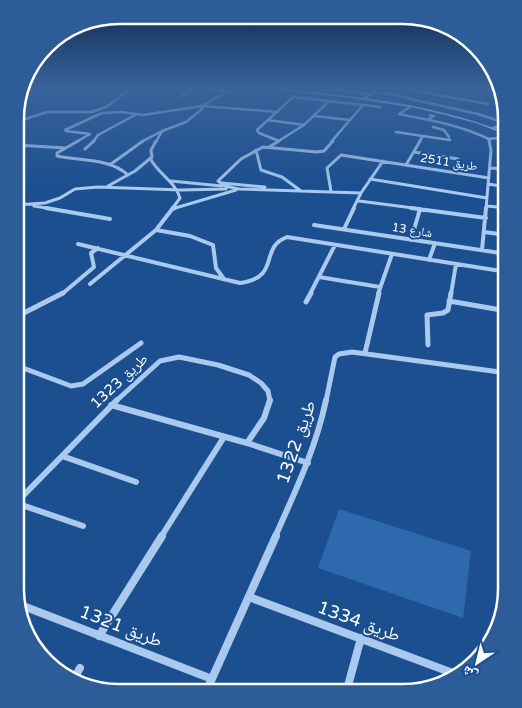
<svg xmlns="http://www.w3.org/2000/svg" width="522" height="708" font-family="'Varela Round','Noto Naskh Arabic',sans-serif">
	<rect width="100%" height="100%" fill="#1b4f8f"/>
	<path fill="#2e69ad" d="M339 509 471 551 463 618 318 568Z"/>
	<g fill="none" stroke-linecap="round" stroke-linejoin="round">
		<path stroke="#a9c9ee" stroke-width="2.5" d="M200 88 228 92
			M399 88 488 104
			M331 89 370 94
			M314 94 325 88
			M400 95 380 93 406 97
			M182 96 196 88
			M293 97 381 107
			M406 98 478 114 506 123
			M364 99 379 88
			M411 106 399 114C430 120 460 125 489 139L490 142
			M314 116 350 120
			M429 119 434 116 430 115
			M268 120 304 125
			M16 122 47 112H92L108 106 131 88
			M433 127 444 130 449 137
			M493 128 506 123
			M65 130 102 113 122 112 143 115 202 106 233 88
			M66 131 90 134
			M396 132 450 140
			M489 139 507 137
			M279 141 259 133 257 130 294 96
			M76 142 90 134
			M93 142 98 135 135 115
			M141 142 162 131
			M156 142 162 131 186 122 202 109V106L278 112
			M277 142 304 125 329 101
			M331 142 363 105
			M419 142 423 136"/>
		<path stroke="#a9c9ee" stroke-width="3" d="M78 141 57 153V156C80 161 110 158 128 175
			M333 141 324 151 317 152 263 147 241 159 218 181 225 186 239 189 361 193
			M16 145 66 148
			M269 147 279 141
			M85 149 94 141
			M256 150 261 170 282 177 301 191
			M414 152 458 159
			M150 158C158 174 175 181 180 198L172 209
			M107 164H111L143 141
			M406 165 420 141
			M490 168 507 169
			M370 179 487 198
			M171 181 222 186
			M222 183 265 187 262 189
			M488 184 507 187
			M108 186 135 171 152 157 151 150 156 141
			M331 191 327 168 341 155 489 178
			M359 201 421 209
			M16 205 45 203 60 198 75 189 98 187 181 190 226 189
			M34 206 53 209
			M487 206 507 208
			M172 209 236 190
			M353 209 361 193 383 161
			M486 209 491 150 489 141"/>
		<path stroke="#a9c9ee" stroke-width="4" d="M46 208 110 219
			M411 208 486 218
			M172 209 175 208
			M314 225 507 254
			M344 229 354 208
			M156 230 190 236 213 245 216 268 224 279
			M484 232 507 235
			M411 240 420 209
			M78 244 240 283C282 277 258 248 287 237L507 272
			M482 250 486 208
			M429 260 435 243
			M319 277 380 287
			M90 284 156 230 173 208
			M62 294 94 267 91 253 98 248
			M310 294 335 245
			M378 294 392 254
			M451 294 456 264"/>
		<path stroke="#a9c9ee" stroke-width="5" d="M449 301 507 311
			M306 302 311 293
			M16 317 63 293
			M428 345 427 315 443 313 448 310 451 293
			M365 353 379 293
			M15 365 71 386 83 384 141 343
			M116 401 160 361 179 357 218 365 249 375 261 383 268 391 270 401
			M326 401 335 357 339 354 352 352 507 373"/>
		<path stroke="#a9c9ee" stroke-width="6" d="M111 405 247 443 308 463
			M247 443 264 418 270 400
			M62 456 136 482
			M16 503 83 526
			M15 504 117 400
			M161 537 224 437
			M275 537C295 492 316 448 326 400"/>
		<path stroke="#a9c9ee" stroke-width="8" d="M249 597 458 675
			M18 604 212 679
			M99 636 162 536
			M73 680 80 668
			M206 692 276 536
			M346 693 361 638"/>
		<path fill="#d6e6fa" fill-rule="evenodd" d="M253 88C278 88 303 91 329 94 392 100 448 110 507 133V135L476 123 445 115 415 108 351 98Z"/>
	</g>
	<linearGradient id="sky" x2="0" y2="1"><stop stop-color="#0f2b4f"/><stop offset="0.47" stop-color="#39639b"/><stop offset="1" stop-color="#39639b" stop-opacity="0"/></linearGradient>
	<rect width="522" height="188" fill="url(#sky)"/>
	<g text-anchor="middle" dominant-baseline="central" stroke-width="4" stroke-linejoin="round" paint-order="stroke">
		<g font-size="12" fill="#fff" stroke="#1b4f8f">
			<text transform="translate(449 162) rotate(9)">طريق 2511</text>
			<text transform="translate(412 230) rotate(9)">شارع 13</text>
		</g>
		<g font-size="15" fill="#fff" stroke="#1b4f8f">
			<text transform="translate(119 381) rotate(-43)">طريق 1323</text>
		</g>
		<g font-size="18" fill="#fff" stroke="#1b4f8f">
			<text transform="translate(296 442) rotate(-71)">طريق 1322</text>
			<text transform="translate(359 621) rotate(20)">طريق 1334</text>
			<text transform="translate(121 626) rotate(21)">طريق 1321</text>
		</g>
	</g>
	<path d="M0 0H522V708H0ZM119 24H403A95 95 0 0 1 498 119V589A95 95 0 0 1 403 684H119A95 95 0 0 1 24 589V119A95 95 0 0 1 119 24Z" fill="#2d5d98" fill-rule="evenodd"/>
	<path fill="none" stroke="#fff" stroke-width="2.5" d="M119 24H403A95 95 0 0 1 498 119V589A95 95 0 0 1 403 684H119A95 95 0 0 1 24 589V119A95 95 0 0 1 119 24Z"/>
	<g transform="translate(477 663) rotate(215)" stroke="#1b4f8f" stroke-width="4" paint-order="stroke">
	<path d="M0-4L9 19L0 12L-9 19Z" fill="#ffffff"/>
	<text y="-8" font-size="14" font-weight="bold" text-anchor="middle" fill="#ffffff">ش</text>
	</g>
</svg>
